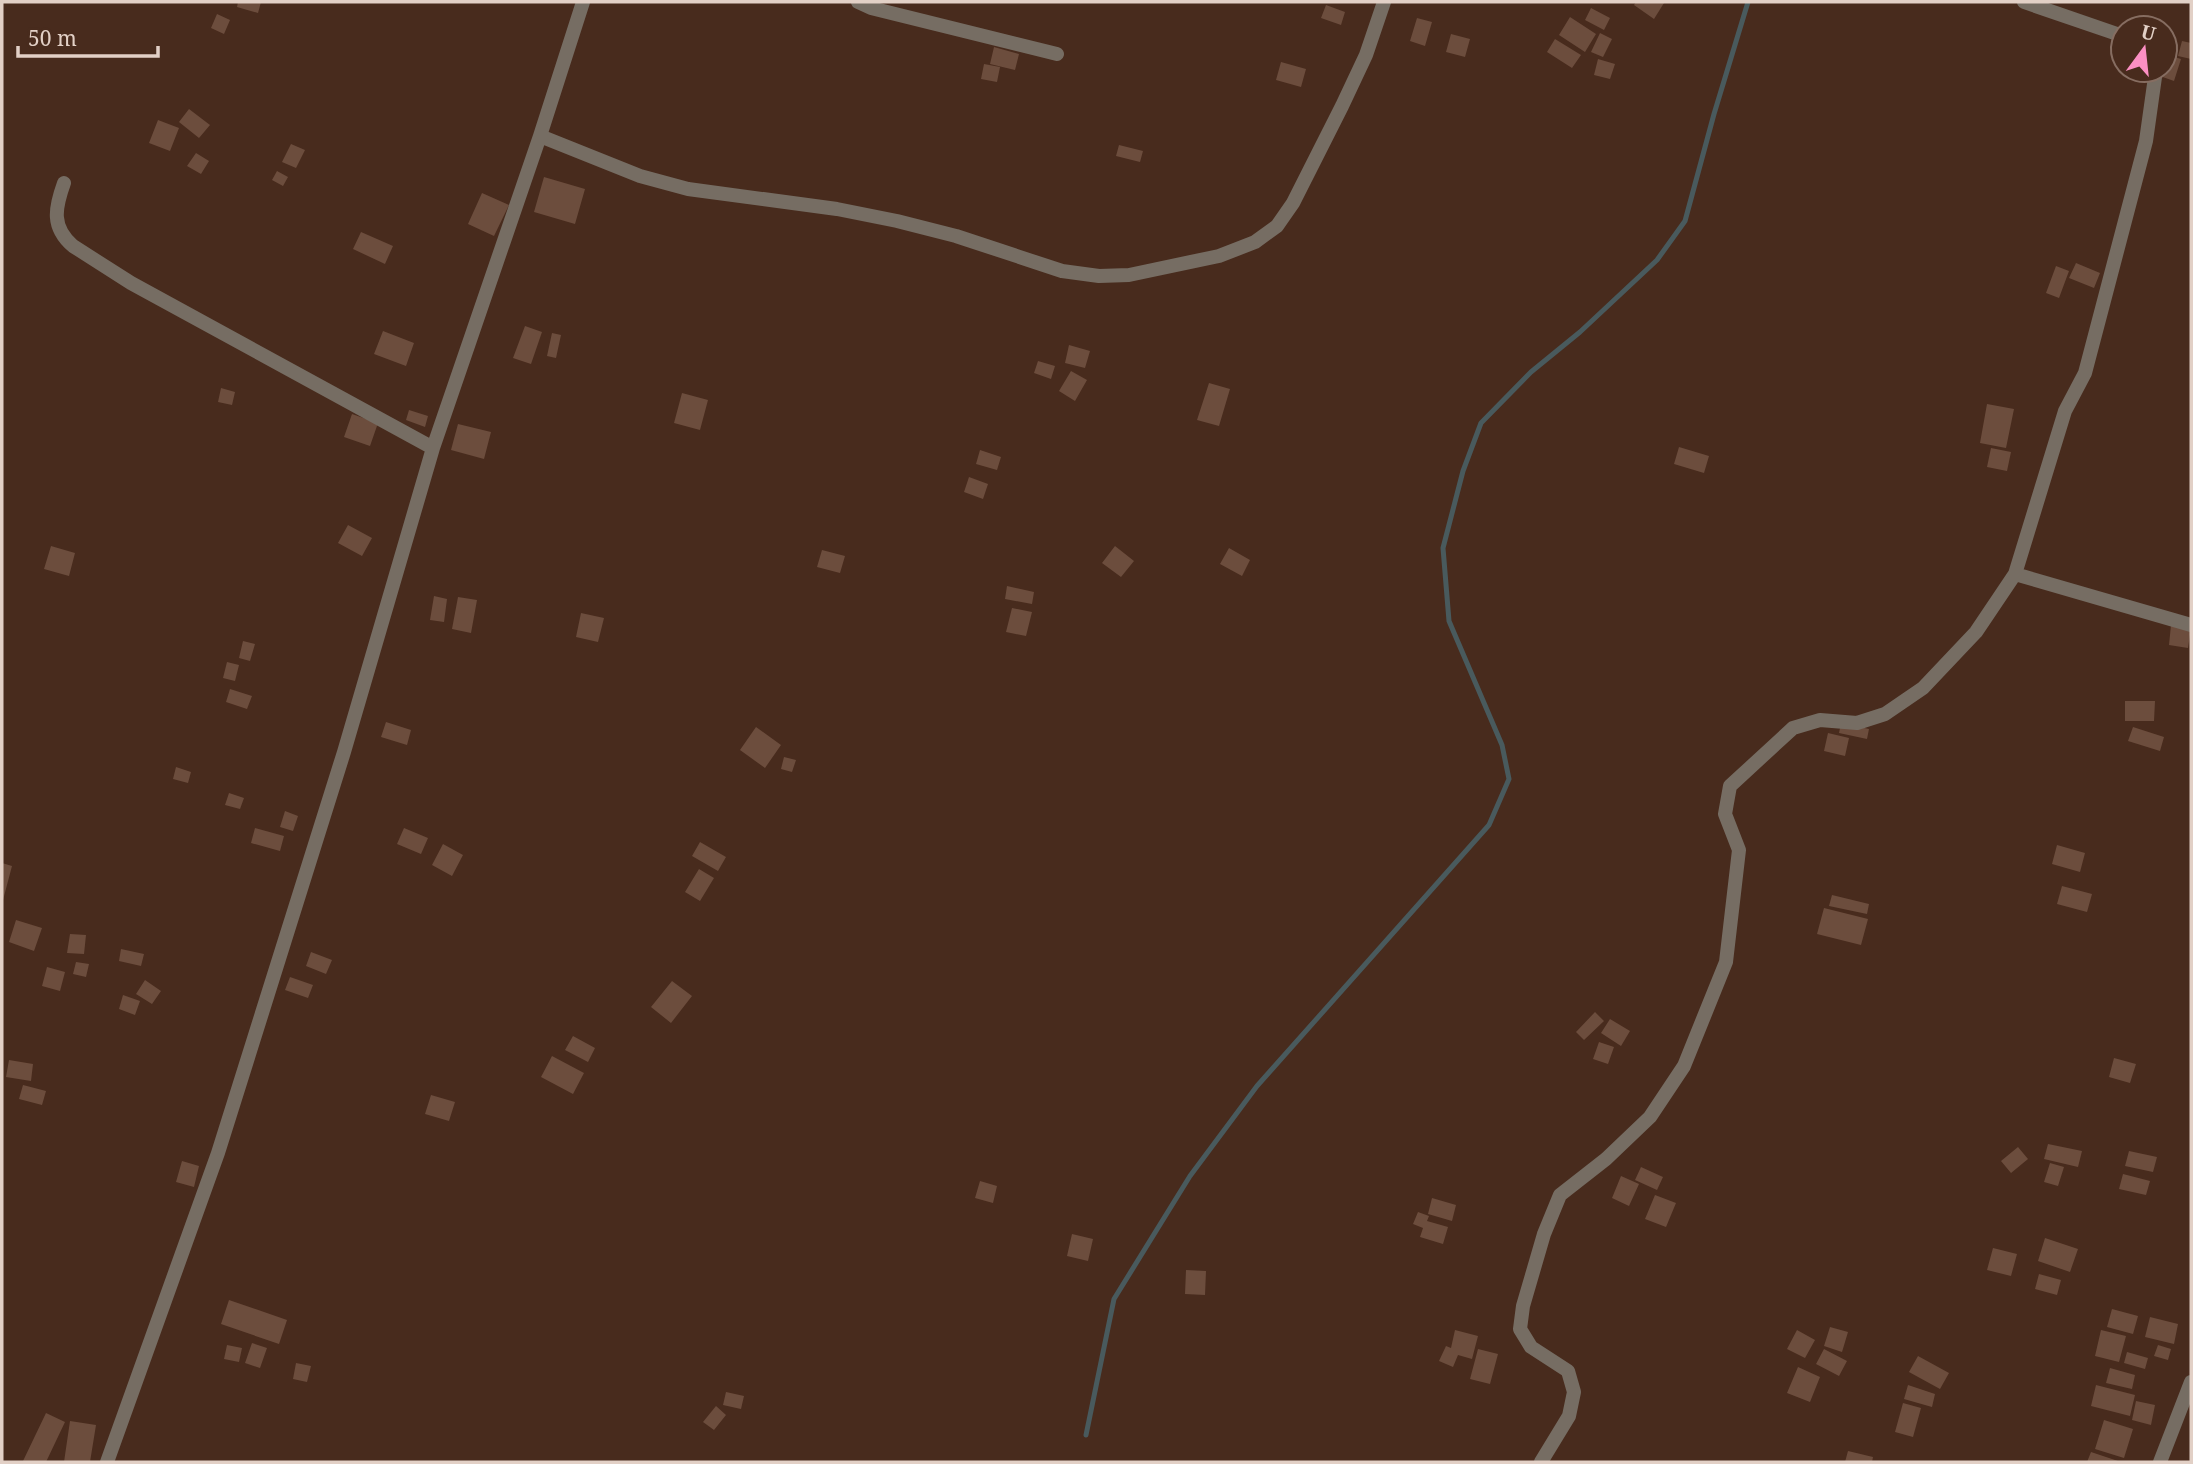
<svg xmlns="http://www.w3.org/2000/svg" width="2193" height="1464" font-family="'Noto Serif',serif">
	<rect width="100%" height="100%" fill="#482b1d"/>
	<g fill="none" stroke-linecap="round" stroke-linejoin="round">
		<path stroke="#495a5d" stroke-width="5" d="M1086 1435 1114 1299 1190 1176 1257 1086 1489 825 1509 779 1502 745 1449 621 1443 548 1463 471 1481 423 1531 372 1580 332 1657 260 1685 221 1714 114 1748 2"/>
	</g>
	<path fill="#6c4d3d" d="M238 2H261L258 13 237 7Z
		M1636 2H1661L1664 3 1654 19 1634 5Z
		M1326 5 1345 12 1341 25 1321 18Z
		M1591 8 1610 18 1604 30 1585 20Z
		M217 14 230 20 224 34 211 28Z
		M1570 17 1596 34 1585 52 1559 35Z
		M1417 18 1432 22 1425 46 1410 41Z
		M1600 33 1612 39 1603 57 1591 52Z
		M1451 34 1470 39 1465 57 1446 52Z
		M1555 39 1581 55 1572 68 1547 52Z
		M2182 41 2191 43V59L2178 56Z
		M994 47 1019 54 1015 70 990 64Z
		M2165 54 2181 59 2174 81 2157 75 2158 70H2165Z
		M1598 59 1615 64 1610 79 1594 75Z
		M1281 62 1306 69 1301 87 1276 80Z
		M984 64 1000 67 997 82 981 79Z
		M189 109 210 125 199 138 179 122Z
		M158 120 179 128 170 151 149 143Z
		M291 144 305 150 296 168 282 162Z
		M1119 145 1143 151 1140 162 1116 156Z
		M196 153 209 161 201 174 187 166Z
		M277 171 288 177 283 186 272 180Z
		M544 177 585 189 575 224 534 212Z
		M482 193 509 205 494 236 468 224Z
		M361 232 393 246 385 264 353 249Z
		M2076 263 2100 273 2094 288 2069 278Z
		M2056 266 2069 271 2059 298 2046 293Z
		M525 326 542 332 531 364 513 358Z
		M383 331 414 343 406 366 374 354Z
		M552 333 561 335 556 358 547 356Z
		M1069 345 1090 351 1085 368 1065 363Z
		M1038 361 1055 366 1051 379 1034 373Z
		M1071 371 1087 380 1075 401 1059 391Z
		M1209 383 1230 389 1219 426 1197 420Z
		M221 388 235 392 232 405 218 402Z
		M682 393 708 400 700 430 674 423Z
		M1987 404 2014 409 2006 448 1980 443Z
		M409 410 428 416 425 427 406 420Z
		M352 414 378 423 370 446 344 437Z
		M458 424 491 432 484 459 451 450Z
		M1679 447 1709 456 1704 473 1674 464Z
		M1991 448 2011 452 2007 471 1987 467Z
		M980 450 1001 457 997 470 976 464Z
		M969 477 988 484 983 499 964 492Z
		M348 525 372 538 362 556 338 543Z
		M51 546 75 553 69 576 44 569Z
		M1115 546 1134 561 1121 577 1102 563Z
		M1229 548 1250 560 1242 576 1220 564Z
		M822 550 845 556 840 573 817 567Z
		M1007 586 1034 592 1032 604 1005 599Z
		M434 596 447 599 444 622 430 620Z
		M458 597 477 600 471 633 452 629Z
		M1012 608 1032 612 1026 636 1006 632Z
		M581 613 604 618 598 642 576 637Z
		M2171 625 2191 628 2188 648 2169 645Z
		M243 641 255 644 250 661 239 658Z
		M227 662 239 665 235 681 223 678Z
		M230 689 252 696 247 709 226 702Z
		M2125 701H2155L2154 721H2125Z
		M386 722 411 730 407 745 381 737Z
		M1841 723 1869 729 1867 739 1839 733Z
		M756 727 781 745 765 768 740 750Z
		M2133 727 2164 737 2160 751 2128 741Z
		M1828 733 1849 738 1845 756 1824 751Z
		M784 757 796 760 792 772 781 769Z
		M176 767 191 772 188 783 173 779Z
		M229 793 244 798 240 809 225 805Z
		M285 811 298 816 293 831 280 827Z
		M255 828 284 836 280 851 251 843Z
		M404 828 428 838 421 854 397 844Z
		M700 842 726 857 718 871 692 856Z
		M443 844 463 855 452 876 432 865Z
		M2057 845 2085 853 2080 872 2052 864Z
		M2 863 12 866 3 900H2Z
		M699 869 714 878 700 901 685 892Z
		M2062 886 2092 894 2087 912 2057 904Z
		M1832 895 1869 904 1867 914 1829 906Z
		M1824 908 1868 919 1861 945 1817 934Z
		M16 920 42 928 34 951 9 942Z
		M70 934 86 935 84 954 67 953Z
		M121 949 144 954 141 966 119 961Z
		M311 952 332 960 326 974 306 966Z
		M76 962 89 964 86 977 73 974Z
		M47 967 65 972 60 991 42 986Z
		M290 977 313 985 308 998 285 990Z
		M145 980 161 991 152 1004 136 994Z
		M672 981 692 996 671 1023 651 1007Z
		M123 995 140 1001 135 1015 119 1009Z
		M1595 1012 1604 1021 1584 1040 1576 1032Z
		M1610 1019 1630 1031 1621 1046 1601 1033Z
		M573 1036 595 1048 588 1062 565 1050Z
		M1599 1042 1614 1047 1608 1064 1593 1059Z
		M552 1056 584 1073 573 1094 541 1077Z
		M2114 1058 2136 1064 2130 1083 2109 1077Z
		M9 1060 33 1064 31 1081 6 1077Z
		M23 1085 46 1091 42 1105 19 1099Z
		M431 1095 455 1102 449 1121 425 1114Z
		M2048 1144 2082 1151 2078 1167 2044 1159Z
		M2018 1147 2028 1159 2011 1173 2001 1161Z
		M2129 1151 2157 1157 2153 1172 2125 1166Z
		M182 1161 199 1166 194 1187 176 1182Z
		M2050 1163 2064 1167 2058 1186 2044 1182Z
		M1641 1167 1663 1177 1657 1190 1635 1180Z
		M2123 1174 2150 1181 2146 1195 2119 1189Z
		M1621 1176 1639 1184 1629 1206 1612 1198Z
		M980 1181 997 1186 993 1203 975 1198Z
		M1655 1195 1676 1203 1666 1227 1645 1219Z
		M1432 1198 1456 1205 1452 1221 1428 1214Z
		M1418 1212 1429 1216 1427 1221 1448 1227 1443 1244 1420 1237 1423 1228 1413 1224Z
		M1072 1234 1093 1239 1088 1261 1067 1256Z
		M2045 1238 2078 1249 2070 1272 2038 1261Z
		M1993 1248 2017 1254 2011 1276 1987 1270Z
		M1186 1270 1206 1271 1205 1295 1185 1294Z
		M2039 1274 2061 1280 2057 1295 2035 1289Z
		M229 1300 287 1320 279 1344 221 1324Z
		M2112 1309 2138 1316 2133 1334 2107 1327Z
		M2150 1317 2178 1324 2174 1344 2145 1337Z
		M1830 1327 1848 1332 1842 1352 1824 1346Z
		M1455 1330 1478 1336 1472 1359 1458 1355 1453 1367 1439 1361 1446 1346 1451 1348Z
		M1797 1330 1815 1340 1805 1358 1787 1349Z
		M2101 1330 2126 1336 2119 1362 2095 1356Z
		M252 1343 267 1348 260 1368 245 1363Z
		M227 1345 242 1348 239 1362 224 1359Z
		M2158 1345 2171 1349 2168 1360 2154 1356Z
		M1478 1349 1498 1354 1490 1384 1470 1379Z
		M1824 1349 1847 1361 1839 1376 1816 1364Z
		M2127 1352 2148 1358 2145 1369 2124 1363Z
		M1918 1356 1949 1373 1940 1389 1909 1372Z
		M296 1363 311 1366 307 1382 293 1379Z
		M1798 1367 1820 1377 1810 1402 1787 1393Z
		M2110 1368 2135 1375 2132 1389 2106 1383Z
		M1908 1385 1935 1394 1932 1407 1904 1399Z
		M2096 1385 2135 1395 2130 1416 2091 1406Z
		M726 1392 744 1396 741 1409 723 1405Z
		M2136 1401 2155 1405 2151 1425 2132 1420Z
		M1903 1403 1921 1408 1913 1437 1895 1432Z
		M716 1406 726 1415 714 1430 703 1422Z
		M46 1413 65 1422 46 1462H26L23 1461Z
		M2104 1420 2133 1429 2124 1458 2095 1449Z
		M70 1421 96 1425 90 1462H64Z
		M1848 1451 1873 1457 1872 1462H1845Z
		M2091 1452 2121 1462H2087Z"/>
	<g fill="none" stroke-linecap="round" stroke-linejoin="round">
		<path stroke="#766d63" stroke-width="14" d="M858 2 871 8 1057 54
			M2024 2 2123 36
			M540 136 640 176 688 189 837 209 897 221 956 236 1062 271 1099 276 1129 275 1219 256 1255 242 1277 226 1293 203 1342 106 1366 55 1384 2
			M64 183C55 208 51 227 73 246L131 283 433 448
			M2015 574 2191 625
			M107 1462 218 1153 344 752 433 448 540 136 583 2
			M1541 1462 1569 1416 1574 1392 1568 1371 1531 1347 1520 1329 1523 1306 1544 1234 1560 1195 1606 1159 1650 1117 1684 1066 1726 962 1739 850 1725 814 1730 786 1793 728 1820 720 1857 723 1885 714 1923 688 1976 632 2015 574 2065 411 2085 373 2146 141 2156 70
			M2160 1462 2191 1382"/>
	</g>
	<rect width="2193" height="1464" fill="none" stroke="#e2d0c6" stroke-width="7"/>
	<g transform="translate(2144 49) rotate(15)"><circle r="33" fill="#482b1d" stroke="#866d61" stroke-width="2"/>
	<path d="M0-5L12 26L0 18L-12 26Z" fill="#fb8fc3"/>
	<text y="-10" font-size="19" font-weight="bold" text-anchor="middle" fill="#e2d0c6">U</text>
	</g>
	<path d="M18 46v10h140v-10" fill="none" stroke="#e2d0c6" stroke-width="3.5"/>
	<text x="28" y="46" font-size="21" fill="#e2d0c6" stroke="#482b1d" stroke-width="5" paint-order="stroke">50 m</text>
</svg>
